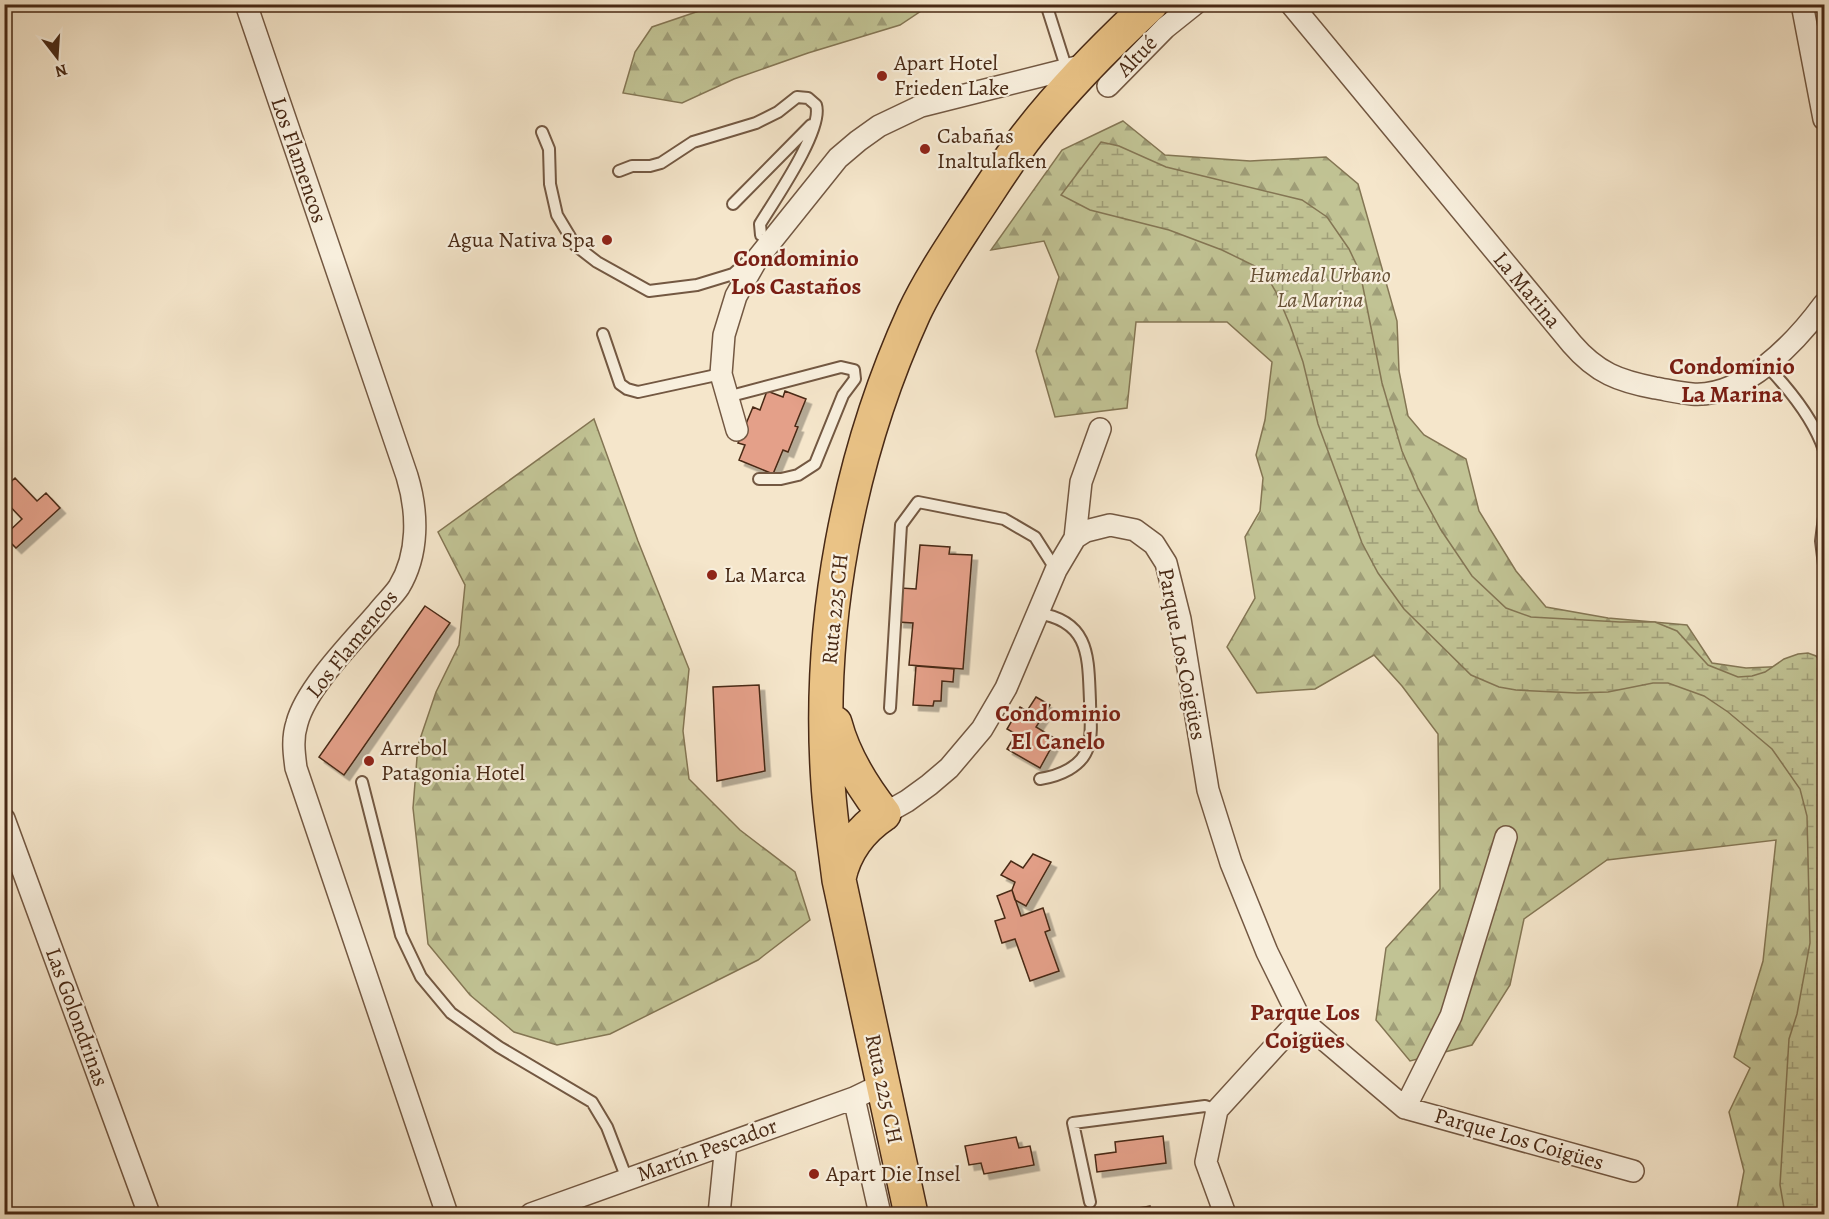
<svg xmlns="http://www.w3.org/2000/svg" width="1829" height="1219" font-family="Alegreya,serif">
	<defs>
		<pattern id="forest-firs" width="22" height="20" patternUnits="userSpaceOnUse" patternTransform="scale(1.5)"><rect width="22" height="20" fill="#c1c394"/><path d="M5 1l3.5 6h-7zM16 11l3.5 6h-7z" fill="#9f9e78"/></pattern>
		<pattern id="wetland-marsh" width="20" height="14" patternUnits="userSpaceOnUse" patternTransform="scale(1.5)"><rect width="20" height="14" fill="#c1c394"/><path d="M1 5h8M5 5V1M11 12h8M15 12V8" fill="none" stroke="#9f9e78"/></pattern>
		<filter id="shadow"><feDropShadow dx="5.5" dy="5.5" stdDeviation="0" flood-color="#0004"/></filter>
	</defs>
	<rect width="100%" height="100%" fill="#f5e6cb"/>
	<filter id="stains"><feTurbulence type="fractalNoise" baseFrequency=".00333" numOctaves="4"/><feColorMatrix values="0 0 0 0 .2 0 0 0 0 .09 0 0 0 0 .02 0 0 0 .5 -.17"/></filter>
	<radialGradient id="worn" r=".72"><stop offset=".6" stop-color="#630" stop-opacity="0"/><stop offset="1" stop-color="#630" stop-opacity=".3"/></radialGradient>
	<path fill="url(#forest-firs)" stroke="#847654" stroke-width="1.5" d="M775 4 930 5 900 25 808 53 734 79 682 103 623 93 635 52 652 27 702 10Z
		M1123 121 1165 155 1250 161 1326 157 1358 184 1397 321 1399 371 1408 416 1424 435 1466 459 1479 511 1516 571 1546 607 1608 618 1687 625 1712 663 1746 668 1811 665 1824 1115V1214H1736L1744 1171 1729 1112 1750 1068 1734 1057 1763 961 1776 840 1607 860 1524 919 1510 985 1472 1045 1410 1061 1376 1020 1386 948 1440 889 1438 734 1402 686 1374 655 1315 689 1257 693 1227 647 1255 598 1245 537 1260 511 1263 478 1256 455 1265 420 1272 362 1227 322H1136L1127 408 1055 417 1036 351 1059 277 1044 241 991 250 1062 150Z
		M594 419 638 541 689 669 683 731 689 779 740 830 795 872 810 920 758 960 610 1034 557 1045 514 1032 470 995 428 944 413 808 418 745 436 692 459 645 465 585 438 532Z"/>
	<path fill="url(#wetland-marsh)" stroke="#847654" stroke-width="1.5" d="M1101 142 1119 146 1166 167 1302 200 1327 217 1349 249 1360 272 1382 383 1402 451 1418 488 1441 530 1472 576 1506 608 1531 617 1620 622H1655L1677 631 1708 665 1738 677 1752 676 1765 672 1784 659 1798 654 1808 653 1816 656 1824 666V1214H1785L1780 1185 1789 1039 1797 1014 1810 943 1807 816 1800 789 1772 749 1728 712 1704 696 1668 683H1653L1608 692 1577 693 1516 690 1499 687 1471 675 1404 609 1378 573 1362 543 1318 424 1303 362 1290 325 1276 292 1263 270 1222 250 1169 230 1090 210 1061 195Z"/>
	<path fill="#e4a089" stroke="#482915" stroke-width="1.5" filter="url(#shadow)" d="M767 391 783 397 785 391 806 399 795 426 798 427 788 452 783 450 773 474 739 460 745 445 738 443 753 407 760 410Z
		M15 478 37 501 46 493 60 508 16 548 4 536 22 519 4 500V488Z
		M920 545 950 547 949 554 972 555 963 669 909 665 913 623 898 622 901 588 916 589Z
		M425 606 450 623 344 775 319 757Z
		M916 666 954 669 953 682 942 681 941 701H934L933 706 913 705Z
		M759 685 765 771 717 781 713 687Z
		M1036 697 1050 705 1036 727 1056 739 1040 768 1007 749 1016 734 1007 729 1020 707 1027 711Z
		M1033 854 1051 862 1026 906 1015 900 1012 890 1015 882 1001 875 1011 861 1023 868Z
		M1012 890 1021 916 1043 908 1050 930 1045 932 1059 971 1030 981 1015 939 1002 943 995 921 1005 918 997 896Z
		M1163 1136 1166 1163 1097 1172 1095 1155 1116 1152 1115 1142Z
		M1016 1137 1019 1148 1030 1146 1034 1165 984 1174 981 1163 969 1165 965 1146Z
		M1150 1206 1151 1214H1102Z"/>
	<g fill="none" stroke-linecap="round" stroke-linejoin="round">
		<g stroke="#735842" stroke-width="14">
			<path id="lane" d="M1046 4 1067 70
				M542 132 549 149 550 184 557 215 575 245 597 262 649 291 697 285 733 274 750 259
				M619 171 632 166H650L661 163 693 142 756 123 778 112 797 97 808 98 816 105C824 129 774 201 760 224L761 235 771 242 769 243
				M733 204 811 125
				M603 334 620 384 627 389 638 392 721 374
				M1767 366C1790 390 1813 418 1824 450
				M727 397 841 367 854 370 855 379 843 395 815 464 798 475 781 479H759
				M1824 517 1821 541 1824 565
				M1037 613C1091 621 1088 658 1090 701 1090 715 1093 733 1088 747 1082 767 1059 776 1040 779
				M890 708 901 525 918 502 1004 519 1035 537 1056 570
				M362 782 401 935 421 977 451 1013 499 1047 592 1102 607 1127 627 1179
				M1090 1202 1073 1123 1205 1106 1217 1110"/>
		</g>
		<g stroke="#735842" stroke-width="24">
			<path id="street" d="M246 4 407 476C418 512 419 554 399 587 393 596 384 604 378 612 354 640 306 688 297 723 292 738 294 753 296 768L447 1214
				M1291 4 1572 344C1597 373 1619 381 1655 388 1667 390 1680 393 1692 394 1744 398 1796 342 1824 304
				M1802 4 1824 119
				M1108 86 1165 28 1195 4
				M737 430 721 374 724 335 736 296 757 259 838 158 858 141 879 126 921 106 1085 65
				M1075 538 1081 482 1100 429
				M4 819 149 1214
				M875 819 907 801 929 785 949 768 982 729 1006 688 1056 570 1075 538 1086 531 1110 525 1135 530 1154 544 1166 563 1180 619 1208 790 1231 863 1267 952 1300 1019 1405 1108 1633 1171
				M854 1098 880 1214
				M1405 1108 1451 1016 1506 837
				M531 1214 854 1098 883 1084
				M719 1214 726 1144
				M1225 1214 1206 1162 1217 1110 1300 1019"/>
		</g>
		<g stroke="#482915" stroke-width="36">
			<path id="primary" d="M835 723C844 757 862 786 884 814 860 830 845 850 839 878
				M911 1214 839 880C835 848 830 816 828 783 817 624 848 458 914 313 930 279 952 247 972 216 991 188 1009 158 1030 132 1066 86 1108 44 1151 4"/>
		</g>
		<use href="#lane" stroke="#f8efdd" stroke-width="10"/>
		<use href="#street" stroke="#f8efdd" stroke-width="21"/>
		<use href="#primary" stroke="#eac386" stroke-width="33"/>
	</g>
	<g fill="#8f2418" stroke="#f8efdd" stroke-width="2">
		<circle cx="882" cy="76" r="6"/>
		<circle cx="925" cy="149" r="6"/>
		<circle cx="607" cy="240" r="6"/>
		<circle cx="712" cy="575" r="6"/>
		<circle cx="369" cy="761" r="6"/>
		<circle cx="814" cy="1174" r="6"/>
	</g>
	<g text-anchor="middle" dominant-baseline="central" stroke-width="4.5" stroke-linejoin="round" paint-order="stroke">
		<g font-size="22" fill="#482915" stroke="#f8efdd">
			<text transform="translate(1137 56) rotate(-46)">Altué</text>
			<text transform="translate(299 160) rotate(71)">Los Flamencos</text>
			<text transform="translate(1527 290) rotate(50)">La Marina</text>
			<text transform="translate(835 609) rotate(-84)">Ruta 225 CH</text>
			<text transform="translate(352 644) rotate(-51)">Los Flamencos</text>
			<text transform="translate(1182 654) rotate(79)">Parque Los Coigües</text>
			<text transform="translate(77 1017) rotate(70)">Las Golondrinas</text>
			<text transform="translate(884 1089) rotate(78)">Ruta 225 CH</text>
			<text transform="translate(1519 1139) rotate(16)">Parque Los Coigües</text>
			<text transform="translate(707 1150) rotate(-20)">Martín Pescador</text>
		</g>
		<g font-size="22" fill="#482915" stroke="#f8efdd" text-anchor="start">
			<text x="894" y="63">Apart Hotel<tspan x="894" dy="25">Frieden Lake</tspan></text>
			<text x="937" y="136">Cabañas<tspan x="937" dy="25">Inaltulafken</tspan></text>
			<text x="595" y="240" text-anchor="end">Agua Nativa Spa</text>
			<text x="724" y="575">La Marca</text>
			<text x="381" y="748">Arrebol<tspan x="381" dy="25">Patagonia Hotel</tspan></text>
			<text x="826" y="1174">Apart Die Insel</text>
		</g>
		<g font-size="22" font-style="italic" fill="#665035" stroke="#f8efdd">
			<text x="1320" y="275">Humedal Urbano<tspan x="1320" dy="25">La Marina</tspan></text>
		</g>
		<g font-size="24" font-weight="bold" fill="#7a1f14" stroke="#f8efdd">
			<text x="796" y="258">Condominio<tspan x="796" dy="28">Los Castaños</tspan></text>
			<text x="1732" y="366">Condominio<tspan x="1732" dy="28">La Marina</tspan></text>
			<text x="1058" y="713">Condominio<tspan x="1058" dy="28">El Canelo</tspan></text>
			<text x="1305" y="1012">Parque Los<tspan x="1305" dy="28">Coigües</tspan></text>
		</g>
	</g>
	<rect width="1829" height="1219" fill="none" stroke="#f5e6cb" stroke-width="24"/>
	<rect x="6" y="6" width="1817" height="1207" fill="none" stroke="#482915" stroke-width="3"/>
	<rect x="12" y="12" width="1805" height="1195" fill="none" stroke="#482915" stroke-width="1.5"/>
	<g transform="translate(57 57) rotate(163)" stroke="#f8efdd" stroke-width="4.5" paint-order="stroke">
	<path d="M0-4.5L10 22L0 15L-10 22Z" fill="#482915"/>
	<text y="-9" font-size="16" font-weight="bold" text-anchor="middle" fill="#482915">N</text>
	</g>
	<rect width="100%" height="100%" filter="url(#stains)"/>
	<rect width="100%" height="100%" fill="url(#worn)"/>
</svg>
